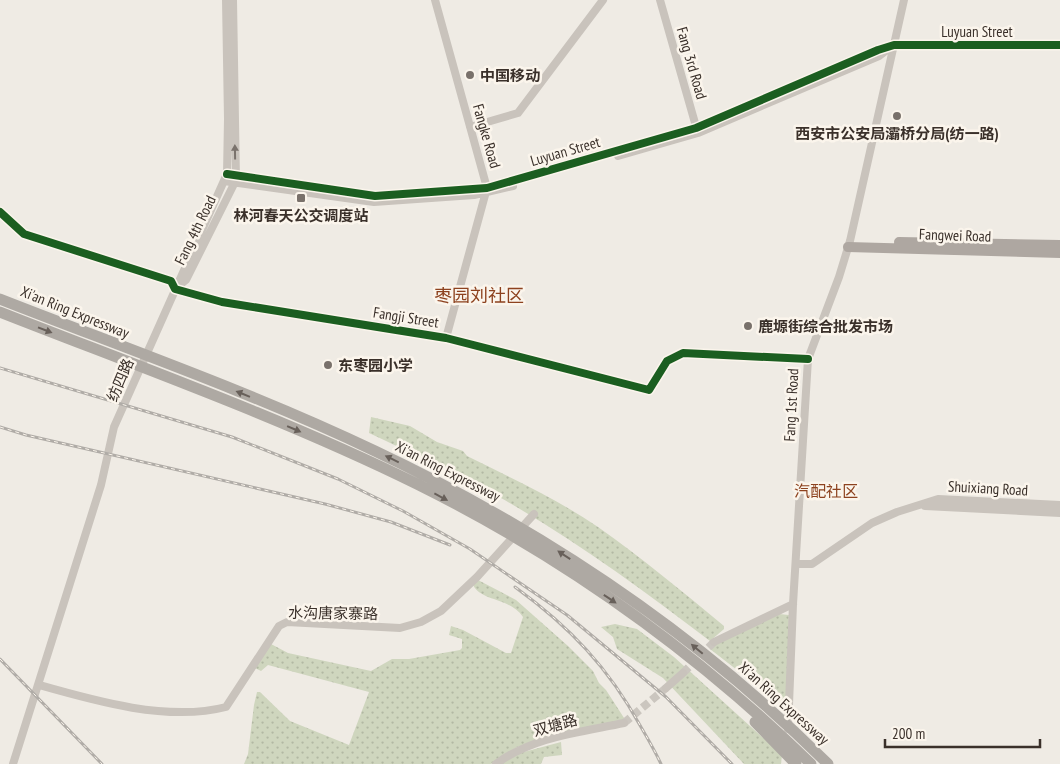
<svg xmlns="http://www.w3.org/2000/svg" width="1060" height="764" font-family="'PT Sans Narrow','Noto Sans SC',sans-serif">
	<defs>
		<pattern id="grass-dots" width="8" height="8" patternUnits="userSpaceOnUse" patternTransform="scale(1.25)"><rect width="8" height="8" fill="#cfd6be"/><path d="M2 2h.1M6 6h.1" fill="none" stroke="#b2b8a3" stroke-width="1.8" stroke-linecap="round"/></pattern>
	</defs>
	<rect width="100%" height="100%" fill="#efebe4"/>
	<path fill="url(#grass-dots)" d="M371 417 410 426 437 442 463 451 467 456C511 478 557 499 598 527 642 558 683 592 724 626V629L710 641C643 590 575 540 501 498 458 474 413 454 369 433Z
		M478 580 516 600 568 646 593 671 599 683 606 690 626 721 517 747 491 764H244L248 754 254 705 257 692H260L290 721 349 745 369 692 268 665 261 671 255 668 271 644 288 653 371 671 392 659H409L460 650 462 648V639L449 635 451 626 463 630 506 653H511L523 617C509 597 482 602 473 585Z
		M779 614 789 615 786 708 710 649 714 644Z
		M615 624 637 629 674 657 782 755 781 764H744L663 678 617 649 613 637 601 627Z
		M561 742 562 755 544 757 541 764H501L520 753Z"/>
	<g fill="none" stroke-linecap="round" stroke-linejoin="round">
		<path stroke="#cbc6bf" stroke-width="8" stroke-dasharray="8 4" stroke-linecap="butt" d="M683 673 714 642
			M624 723 666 688"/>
		<path stroke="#c9c3bc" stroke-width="8" d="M435 0 487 188 446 338
			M660 0 697 130
			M470 127 518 113 603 0
			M618 156 698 133 879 56 888 49
			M227 174 375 196 487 188 696 128 878 50 894 45H1060
			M224 181 374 202 474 195 513 186
			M0 212 24 234 171 281 175 289 222 302 446 338 649 390 667 361 683 353 808 359
			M176 288 186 280 236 180 233 0
			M925 506 1060 513
			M796 564H812L872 523 897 512 938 499 1060 505
			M714 642 793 604
			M39 685C95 701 168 722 226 707L279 626 287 622 400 628 421 622 441 611 477 577 534 514
			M666 688 683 673
			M788 729 793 604 808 359 839 277 850 241 904 0
			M13 764 101 485 114 427 227 174 228 119 226 0
			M496 764C532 737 581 732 624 723"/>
		<path stroke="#aea7a1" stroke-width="10" d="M899 242 1060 245
			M848 247 1060 253"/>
		<path stroke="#aea9a3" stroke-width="11" d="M0 299C125 348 254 393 375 451 542 530 697 634 828 764
			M0 312C140 367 283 418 417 484 562 556 696 652 811 764
			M755 722 796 764"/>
		<g stroke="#b0aca7" stroke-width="3">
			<path id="rail" d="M0 368 232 437 338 479 403 511 470 549 567 615 666 697 732 764
				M0 427 26 435 325 504 391 522 450 545
				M515 587C570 627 608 667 641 727 648 739 655 751 661 764
				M0 659 102 764"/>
		</g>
		<use href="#rail" stroke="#fbf5ec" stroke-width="1" stroke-dasharray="4" stroke-linecap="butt"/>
		<g stroke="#fbf5ec" stroke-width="11">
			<path id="cycleway" d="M227 174 375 196 487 188 696 128 878 50 894 45H1060
				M0 212 24 234 171 281 175 289 222 302 446 338 649 390 667 361 683 353 808 359"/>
		</g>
		<use href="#cycleway" stroke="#1b5e20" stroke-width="8"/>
	</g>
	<defs><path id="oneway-solid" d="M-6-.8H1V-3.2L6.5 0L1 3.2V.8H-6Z" transform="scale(1.25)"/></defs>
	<use fill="#7a726c" href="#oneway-solid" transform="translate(235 152) rotate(-91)"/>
	<g fill="#68605a">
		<use href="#oneway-solid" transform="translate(45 330) rotate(21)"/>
		<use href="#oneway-solid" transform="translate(243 394) rotate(-158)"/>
		<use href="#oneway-solid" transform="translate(294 429) rotate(23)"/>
		<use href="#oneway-solid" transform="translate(392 459) rotate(-154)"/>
		<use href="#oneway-solid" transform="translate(441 497) rotate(28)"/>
		<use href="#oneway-solid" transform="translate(564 555) rotate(-147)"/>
		<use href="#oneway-solid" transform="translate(610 599) rotate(34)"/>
		<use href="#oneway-solid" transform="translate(697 649) rotate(-140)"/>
	</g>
	<g fill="#79716b" stroke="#fbf5ec" stroke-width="2">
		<circle cx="470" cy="75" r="5"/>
		<circle cx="897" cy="116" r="5"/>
		<rect x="296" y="193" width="10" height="10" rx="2.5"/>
		<circle cx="748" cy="326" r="5"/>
		<circle cx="328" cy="365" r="5"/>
	</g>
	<g text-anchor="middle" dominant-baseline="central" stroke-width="5" stroke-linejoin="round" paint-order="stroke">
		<g font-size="15" fill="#3a302a" stroke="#fbf5ec">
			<text x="977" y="31">Luyuan Street</text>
			<text transform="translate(692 63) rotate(74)">Fang 3rd Road</text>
			<text transform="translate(487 136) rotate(74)">Fangke Road</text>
			<text transform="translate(565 151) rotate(-16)">Luyuan Street</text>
			<text transform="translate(195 230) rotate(-64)">Fang 4th Road</text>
			<text transform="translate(955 235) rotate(2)">Fangwei Road</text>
			<text transform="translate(75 312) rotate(22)">Xi'an Ring Expressway</text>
			<text transform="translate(406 317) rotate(9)">Fangji Street</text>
			<text transform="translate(120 380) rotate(-67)">纺四路</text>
			<text transform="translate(791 405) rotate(-87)">Fang 1st Road</text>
			<text transform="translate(448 471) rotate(27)">Xi'an Ring Expressway</text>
			<text transform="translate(988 488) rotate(3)">Shuixiang Road</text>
			<text transform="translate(333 613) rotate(1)">水沟唐家寨路</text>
			<text transform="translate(784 703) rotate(42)">Xi'an Ring Expressway</text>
			<text transform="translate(555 725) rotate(-15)">双塘路</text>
		</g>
		<g font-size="15" font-weight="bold" fill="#3a302a" stroke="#fbf5ec" text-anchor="start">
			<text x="480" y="75">中国移动</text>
			<text x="897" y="133" text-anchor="middle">西安市公安局灞桥分局(纺一路)</text>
			<text x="301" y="215" text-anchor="middle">林河春天公交调度站</text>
			<text x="758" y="326">鹿塬街综合批发市场</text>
			<text x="338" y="365">东枣园小学</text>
		</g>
		<g font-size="16" fill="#8d421f" stroke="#fbf5ec">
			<text x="826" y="491">汽配社区</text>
		</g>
		<g font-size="18" fill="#8d421f" stroke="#fbf5ec">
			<text x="479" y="295">枣园刘社区</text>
		</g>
	</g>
	<path d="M885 739v8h155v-8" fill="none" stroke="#3a302a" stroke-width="2.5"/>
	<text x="892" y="739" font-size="15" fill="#3a302a" stroke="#fbf5ec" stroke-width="4" paint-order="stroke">200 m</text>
</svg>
